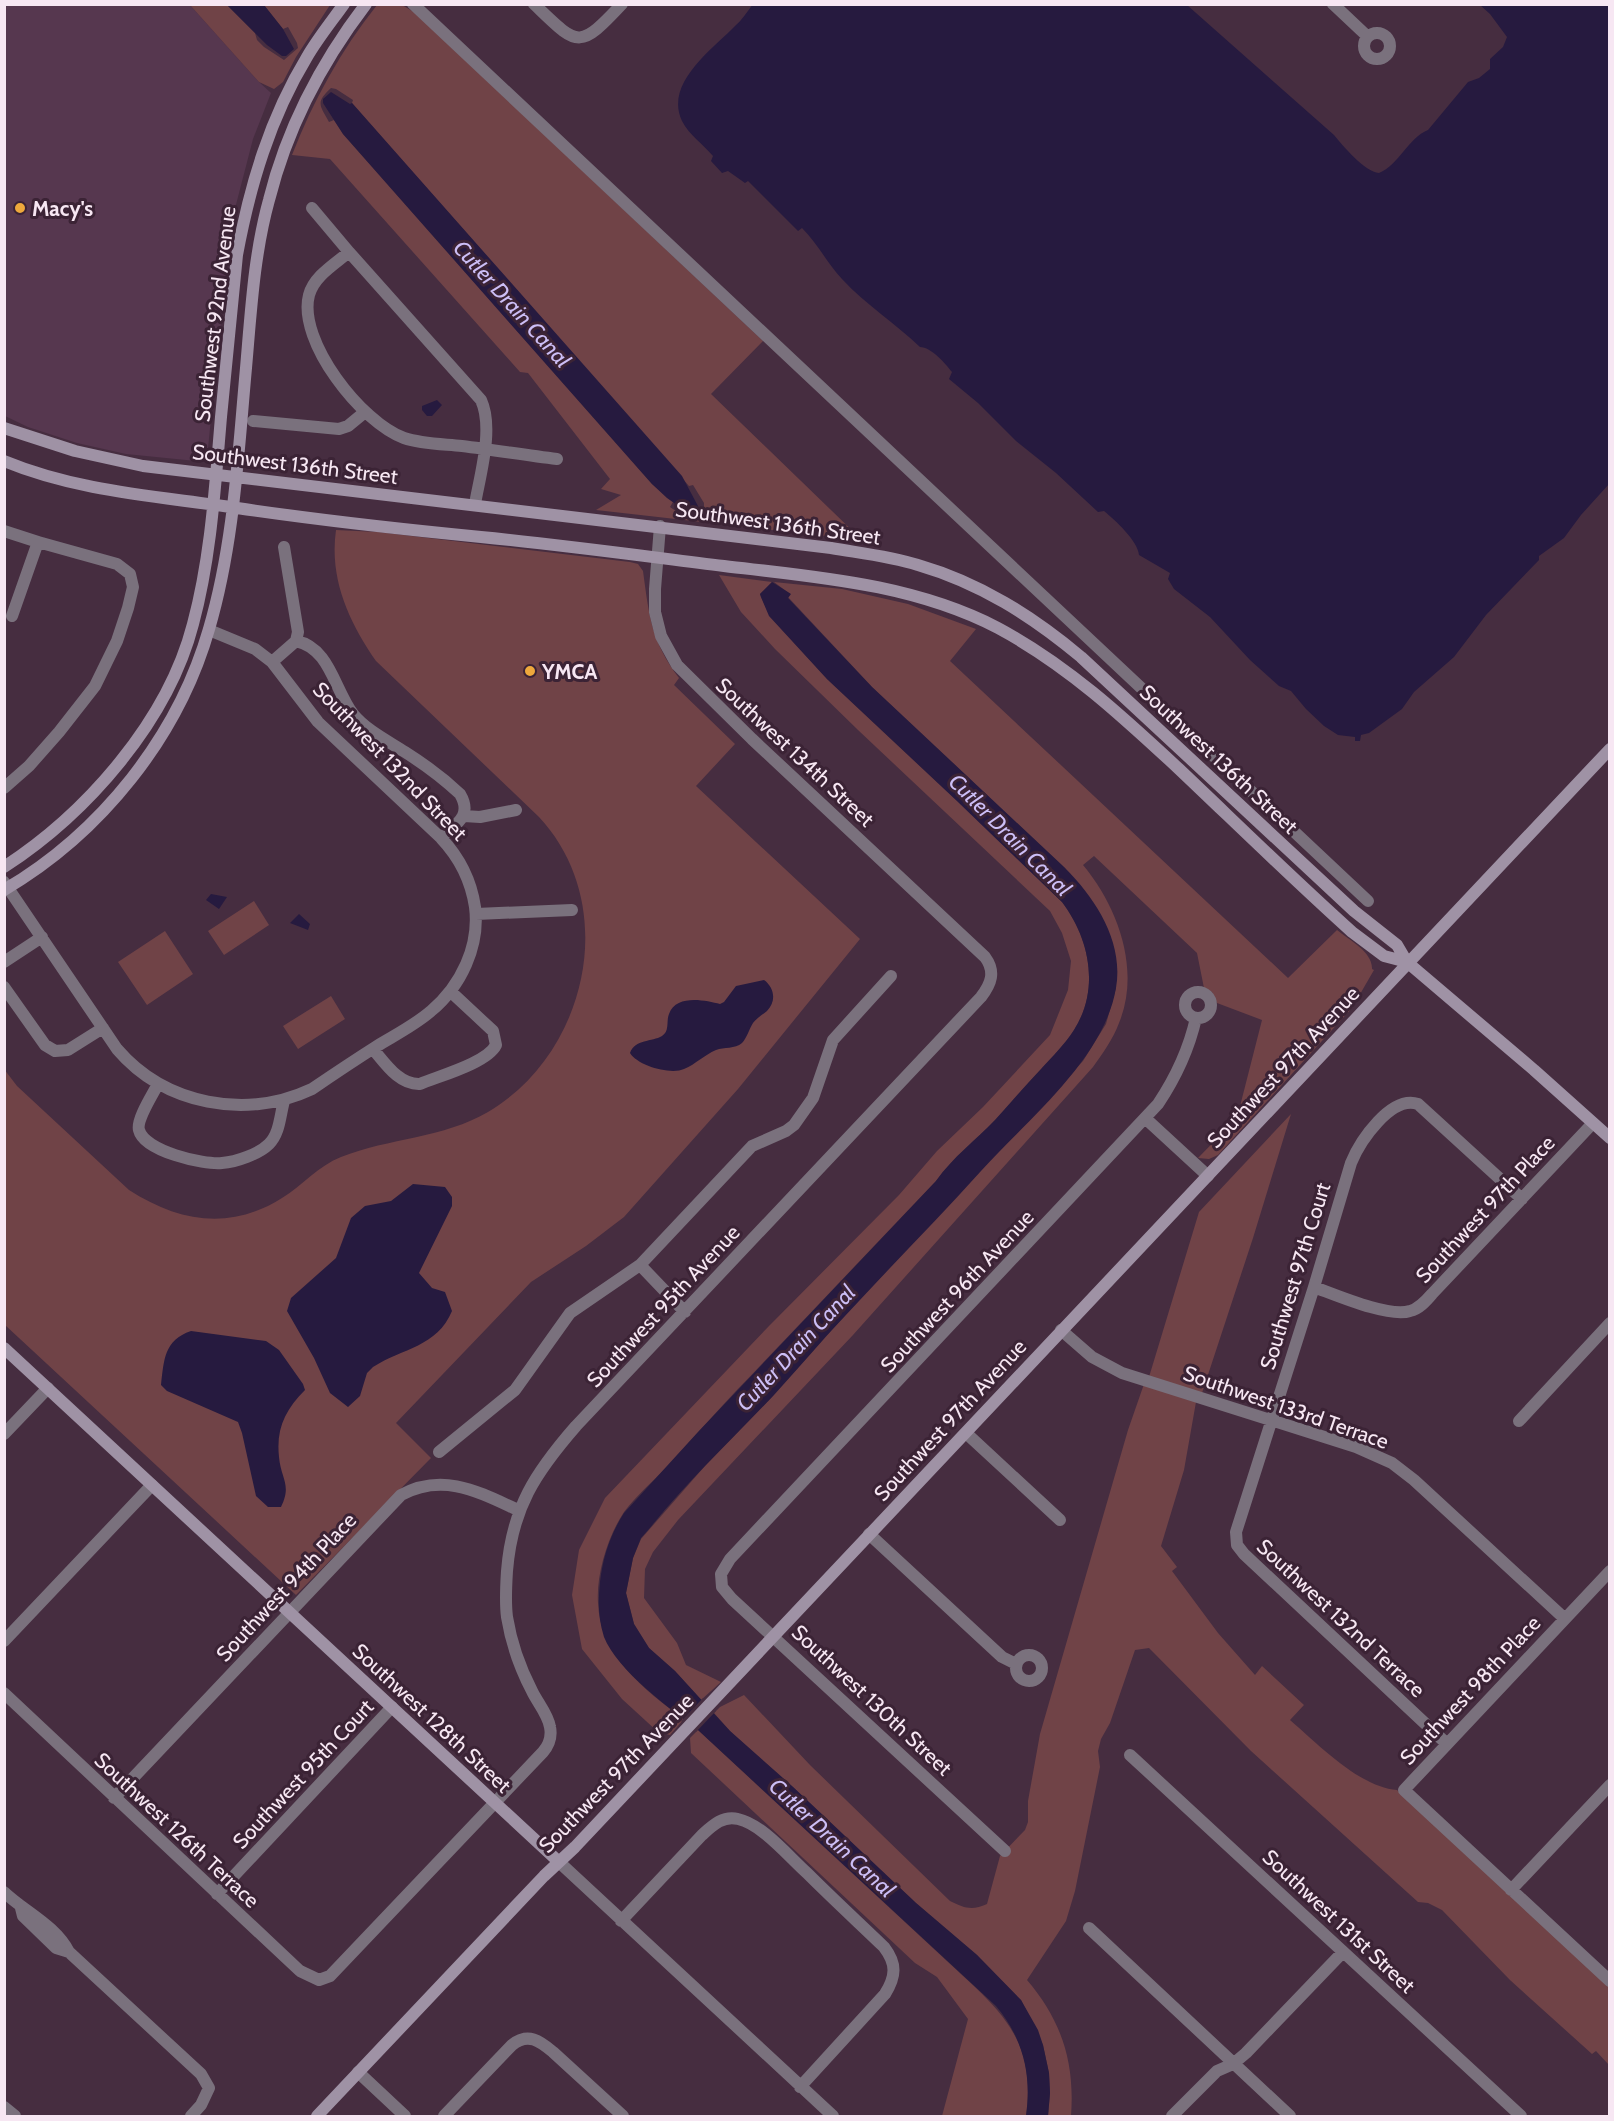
<svg xmlns="http://www.w3.org/2000/svg" width="1614" height="2121" font-family="Cabin,sans-serif">
	<rect width="100%" height="100%" fill="#462d40"/>
	<path fill="#56374f" d="M5 5H190L259 82 271 93 253 139 231 224 208 448 201 459 196 461 126 454 77 443 28 427 5 416Z"/>
	<path fill="#704347" fill-rule="evenodd" d="M190 5H227L255 33 257 40 264 47 284 60 298 48 297 43 288 27 283 29 264 5H330L296 57 283 82 274 89 259 82Z
		M377 5H402L414 12 763 341 711 394 862 540 596 510 621 495 601 489 610 479 528 373 520 372 330 159 292 155C313 101 341 50 377 5ZM331 88 336 89 353 100 352 103 689 486 693 485 704 503V509L695 518H686L670 507 673 502 652 484 343 134 334 120 329 122C320 105 315 103 331 88Z
		M336 530 378 532 630 562 638 564 643 571C649 615 651 641 679 678L674 685 735 744 696 786 860 939 738 1089 624 1217 586 1246 531 1282 396 1423 431 1458 296 1595 5 1325 4 1069 17 1086 129 1190C179 1222 230 1231 282 1198 303 1185 318 1166 341 1157 389 1138 444 1138 488 1112 588 1053 621 905 539 817L376 661C349 622 329 579 336 530Z
		M719 575 772 582 760 594 761 597 770 616 827 679 956 800 1062 902C1090 939 1100 989 1074 1030 1065 1044 1053 1056 1042 1068 1026 1085 1011 1102 996 1119 976 1140 953 1157 936 1181 869 1251 802 1322 735 1392 712 1417 690 1441 668 1466 653 1481 637 1495 624 1512 608 1536 596 1574 598 1603 600 1655 644 1690 684 1719L670 1735 658 1732 622 1699 582 1649 572 1595 579 1550 605 1498 769 1326 899 1195 937 1151 983 1107 1050 1035 1068 990 1071 961 1062 933 1050 911 858 730 775 649 741 612Z
		M774 582 842 589 908 604 976 629 950 661 1288 978 1337 930C1349 940 1373 952 1372 969L1374 970 1352 1008 1218 1155 1209 1159 1198 1158 1237 1118 1262 1020 1217 1003 1212 992 1204 988 1197 953 1094 856 1083 865C1118 907 1141 970 1119 1023 1113 1039 1103 1053 1093 1067L853 1335 678 1520 653 1552 645 1569 644 1598 677 1643 686 1665 721 1682 701 1700 675 1671 649 1648 634 1624 626 1593 633 1558 641 1539 704 1467 774 1395 846 1314 1083 1061 1106 1024 1116 988 1065 868 872 687 788 597 790 594Z
		M254 901 269 925 224 955 208 931Z
		M165 931 193 974 147 1005 118 962Z
		M331 996 345 1019 298 1049 283 1026Z
		M1291 1114 1253 1238 1202 1393 1149 1377 1199 1212Z
		M1144 1384 1196 1402 1184 1470 1161 1546 1177 1567 1172 1571 1218 1633 1255 1675 1262 1666 1304 1705 1290 1720C1318 1744 1359 1787 1397 1790L1609 1986V2065L1596 2051 1592 2054 1510 1980 1442 1910 1428 1903 1418 1902 1251 1751 1149 1648 1135 1650 1110 1723 1101 1739 1098 1751 1100 1767 1075 1891 1066 1921 1027 1980C1062 2021 1075 2063 1071 2116H1048L1050 2093 1049 2073 1043 2045 1021 2000 977 1955 916 1903 793 1787 730 1731 714 1713 720 1707 744 1695 810 1765 950 1901C964 1908 972 1911 987 1904L1000 1856 1025 1830 1028 1822V1801L1040 1734 1128 1430Z
		M698 1730 975 1987C1016 2026 1034 2057 1026 2116H942L968 2019 937 1977 915 1963 691 1753 690 1738Z"/>
	<path fill="#261a3f" d="M753 4 1187 5 1334 135C1343 146 1365 172 1379 173 1399 165 1408 138 1428 130L1468 82 1479 78 1490 69V59L1503 47 1507 37 1490 14 1480 5H1609V484L1581 515 1564 538 1539 556V560L1486 615 1454 657 1414 692 1402 709 1369 733 1361 735 1360 741H1355V737L1338 735 1324 726 1306 709 1291 691 1279 686 1250 660 1210 617 1174 589 1168 579 1170 573 1139 555C1138 541 1115 520 1104 511L1098 512 1056 473 1016 441 978 403 949 379 952 372C946 364 931 347 920 347 895 323 866 305 842 279 827 263 818 244 802 228L798 231 748 181 745 183 728 171 722 173 711 161 713 156C703 144 689 135 682 121 664 83 713 49 735 26 742 20 747 12 753 4Z
		M227 5H264L283 29 294 49 286 56H282L267 45Z
		M331 92 350 104 352 103 682 476 699 508 691 515 667 498 652 484 343 134 323 103V99Z
		M437 400 442 405 432 416H427L422 410V406Z
		M772 582 791 594 788 598 872 687 1065 868C1096 899 1124 942 1116 988 1104 1059 1028 1119 981 1171 937 1220 890 1267 845 1316 820 1342 797 1370 772 1397 731 1440 687 1482 649 1529L641 1538 633 1558 626 1593 634 1624 649 1648 675 1671 730 1731 793 1787 916 1903 977 1955 1021 2000 1038 2030 1043 2045 1049 2073 1050 2093 1048 2116H1026C1032 2075 1023 2038 996 2006L698 1730C670 1709 617 1670 604 1637 598 1618 598 1601 600 1582 603 1557 610 1535 624 1513L698 1432 936 1181C953 1157 976 1140 996 1119 1011 1102 1026 1085 1042 1068 1053 1056 1065 1044 1074 1030 1100 989 1090 939 1062 902L956 800 827 679 769 616 761 597 760 594Z
		M211 894 227 897 219 909 206 900Z
		M299 914 310 924 308 930 290 923Z
		M764 980C774 987 777 1001 767 1011 762 1015 757 1018 753 1023 749 1029 747 1038 742 1043 735 1049 724 1047 716 1050 704 1055 696 1064 684 1069 671 1075 638 1066 630 1053 635 1039 652 1042 662 1036 670 1031 666 1021 669 1014 676 994 705 1000 720 1004L724 1002 736 986Z
		M413 1184 445 1187 452 1197V1206L419 1273 432 1288 445 1292 452 1311C437 1347 403 1348 373 1367L367 1373 360 1396 348 1407 330 1393 314 1358 287 1311 291 1298 336 1258 351 1218 365 1206 391 1201Z
		M191 1331 266 1341 279 1350 303 1384 305 1390C285 1410 276 1429 279 1457 281 1479 292 1485 281 1507H268L256 1496 242 1433 238 1422 167 1391 161 1385C164 1360 164 1340 191 1331Z"/>
	<path fill="#462d40" d="M703 1698 716 1711 696 1732 681 1721Z"/>
	<g fill="none" stroke-linecap="round" stroke-linejoin="round">
		<path stroke="#7a717d" stroke-width="12" d="M413 4 1368 901
			M534 4C578 46 578 51 622 4
			M1333 4 1367 36
			M1364 46a13 13 0 1 1 26 0a13 13 0 1 1-26 0Z
			M312 208 349 252 481 400C494 428 480 475 475 504
			M349 252C335 264 314 276 309 295 297 341 362 423 404 438 422 444 443 444 462 446 494 450 525 455 557 459
			M253 421 339 429 348 426 365 412
			M4 531 38 542 117 564 130 574 133 587 128 608 117 641 95 686 59 732 29 766 4 788
			M12 616 38 542
			M296 641C330 648 334 689 353 714 366 730 388 741 405 752 424 764 443 778 460 794 473 816 456 824 441 838
			M272 662 296 641 298 632 284 547
			M464 816 480 817 516 810
			M4 882 117 1049C165 1105 246 1120 312 1089 334 1074 355 1060 377 1046 395 1035 415 1025 431 1011 461 986 480 946 475 907 471 880 459 857 441 838L318 722 272 662 255 649 209 630
			M476 914 572 910
			M4 962 42 937
			M4 987 45 1045 55 1051 68 1050 103 1028
			M1185 1005a13 13 0 1 1 26 0a13 13 0 1 1-26 0Z
			M373 1049C385 1063 399 1085 420 1084 439 1076 487 1063 496 1045L493 1031 450 991
			M158 1084C153 1094 136 1120 139 1130 144 1151 203 1165 222 1163 236 1162 259 1154 269 1144 280 1133 280 1115 284 1101
			M1145 1118 1208 1176
			M640 1265 685 1312
			M1314 1287C1336 1295 1389 1318 1410 1311 1419 1309 1426 1301 1432 1294L1593 1123
			M1061 1330 1092 1357 1122 1373 1356 1447 1392 1463 1414 1480 1564 1618
			M1519 1421 1610 1323
			M966 1433 1060 1520
			M4 1434 48 1388
			M439 1452 515 1390 570 1313 640 1265 752 1146 786 1131 794 1125 813 1098 833 1040 891 976
			M869 1534 1002 1657 1016 1664
			M1610 1571 1404 1790 1610 1981
			M4 1641 152 1485
			M1016 1668a13 13 0 1 1 26 0a13 13 0 1 1-26 0Z
			M4 1693 300 1971 319 1980 330 1976 543 1752C549 1745 552 1737 550 1727 548 1714 537 1702 532 1691 520 1668 511 1642 507 1617 505 1602 506 1587 507 1571 512 1508 535 1473 576 1426L981 997C991 984 996 972 985 957L752 739 677 665 661 636 655 612V589L660 526
			M1447 1744 1244 1554 1237 1545 1236 1532 1314 1287 1351 1163C1360 1141 1391 1095 1418 1104L1522 1199
			M1130 1755 1521 2116
			M114 1798 401 1495C443 1472 479 1492 518 1510
			M1005 1851 732 1599 722 1587 721 1574 730 1559 1158 1104C1176 1077 1189 1049 1196 1018
			M559 1862 833 2116
			M1511 1890 1610 1785
			M4 1892C25 1912 55 1925 69 1952L201 2074 209 2088 201 2105 191 2116
			M217 1894 392 1707
			M21 1908 23 1916 56 1948 69 1952
			M621 1921 702 1835C712 1826 723 1815 738 1819 762 1824 789 1857 807 1873 832 1898 858 1922 884 1947 897 1964 896 1976 885 1994L800 2087
			M1089 1928 1290 2116
			M358 2072 405 2116
			M4 2107 15 2116
			M444 2116 512 2045C528 2032 540 2041 553 2052L623 2116
			M1172 2116 1217 2071 1233 2064 1246 2053 1343 1952"/>
		<path stroke="#9f92a5" stroke-width="12" d="M4 428 75 451 143 466 831 548C860 553 890 556 918 565 980 583 1032 616 1081 657L1354 911 1397 945 1407 962 1534 1070 1610 1138
			M4 461C79 492 158 496 237 508 318 520 399 529 481 537 562 545 643 556 724 566 817 577 914 584 998 628 1067 665 1122 716 1179 769 1237 824 1293 879 1352 932L1384 956 1407 962
			M4 867C87 813 168 721 193 624 211 557 215 487 221 417 226 363 232 309 237 255 250 185 270 118 307 57 318 38 332 21 344 4
			M4 890C101 833 178 737 209 629 234 544 238 455 246 368 251 311 254 254 269 200 287 128 321 63 366 4
			M4 1348 559 1862
			M317 2116 544 1876 575 1847 1610 749"/>
	</g>
	<g fill="#eea83c" stroke="#3b2335" stroke-width="2">
		<circle cx="20" cy="208" r="6"/>
		<circle cx="530" cy="671" r="6"/>
	</g>
	<g text-anchor="middle" dominant-baseline="central" stroke-width="6" stroke-linejoin="round" paint-order="stroke">
		<g font-size="21" font-weight="bold" fill="#f7e7f3" stroke="#3b2335" text-anchor="start">
			<text x="32" y="208">Macy's</text>
			<text x="542" y="671">YMCA</text>
		</g>
		<g font-size="21" fill="#f7e7f3" stroke="#3b2335">
			<text transform="translate(215 314) rotate(-83)">Southwest 92nd Avenue</text>
			<text transform="translate(295 464) rotate(7)">Southwest 136th Street</text>
			<text transform="translate(778 523) rotate(8)">Southwest 136th Street</text>
			<text transform="translate(795 752) rotate(43)">Southwest 134th Street</text>
			<text transform="translate(1219 759) rotate(43)">Southwest 136th Street</text>
			<text transform="translate(390 761) rotate(46)">Southwest 132nd Street</text>
			<text transform="translate(1283 1067) rotate(-47)">Southwest 97th Avenue</text>
			<text transform="translate(1485 1209) rotate(-47)">Southwest 97th Place</text>
			<text transform="translate(1295 1276) rotate(-73)">Southwest 97th Court</text>
			<text transform="translate(957 1291) rotate(-47)">Southwest 96th Avenue</text>
			<text transform="translate(663 1306) rotate(-47)">Southwest 95th Avenue</text>
			<text transform="translate(1286 1407) rotate(19)">Southwest 133rd Terrace</text>
			<text transform="translate(950 1420) rotate(-47)">Southwest 97th Avenue</text>
			<text transform="translate(286 1587) rotate(-47)">Southwest 94th Place</text>
			<text transform="translate(1341 1618) rotate(43)">Southwest 132nd Terrace</text>
			<text transform="translate(1470 1690) rotate(-47)">Southwest 98th Place</text>
			<text transform="translate(872 1700) rotate(43)">Southwest 130th Street</text>
			<text transform="translate(432 1718) rotate(43)">Southwest 128th Street</text>
			<text transform="translate(616 1773) rotate(-46)">Southwest 97th Avenue</text>
			<text transform="translate(303 1774) rotate(-47)">Southwest 95th Court</text>
			<text transform="translate(177 1830) rotate(43)">Southwest 126th Terrace</text>
			<text transform="translate(1339 1921) rotate(43)">Southwest 131st Street</text>
		</g>
		<g font-size="22" font-style="italic" fill="#ccbef6" stroke="#3b2335">
			<text transform="translate(512 304) rotate(48)">Cutler Drain Canal</text>
			<text transform="translate(1010 835) rotate(45)">Cutler Drain Canal</text>
			<text transform="translate(796 1348) rotate(-47)">Cutler Drain Canal</text>
			<text transform="translate(832 1838) rotate(43)">Cutler Drain Canal</text>
		</g>
	</g>
	<rect width="1614" height="2121" fill="none" stroke="#f7e7f3" stroke-width="12"/>
</svg>
